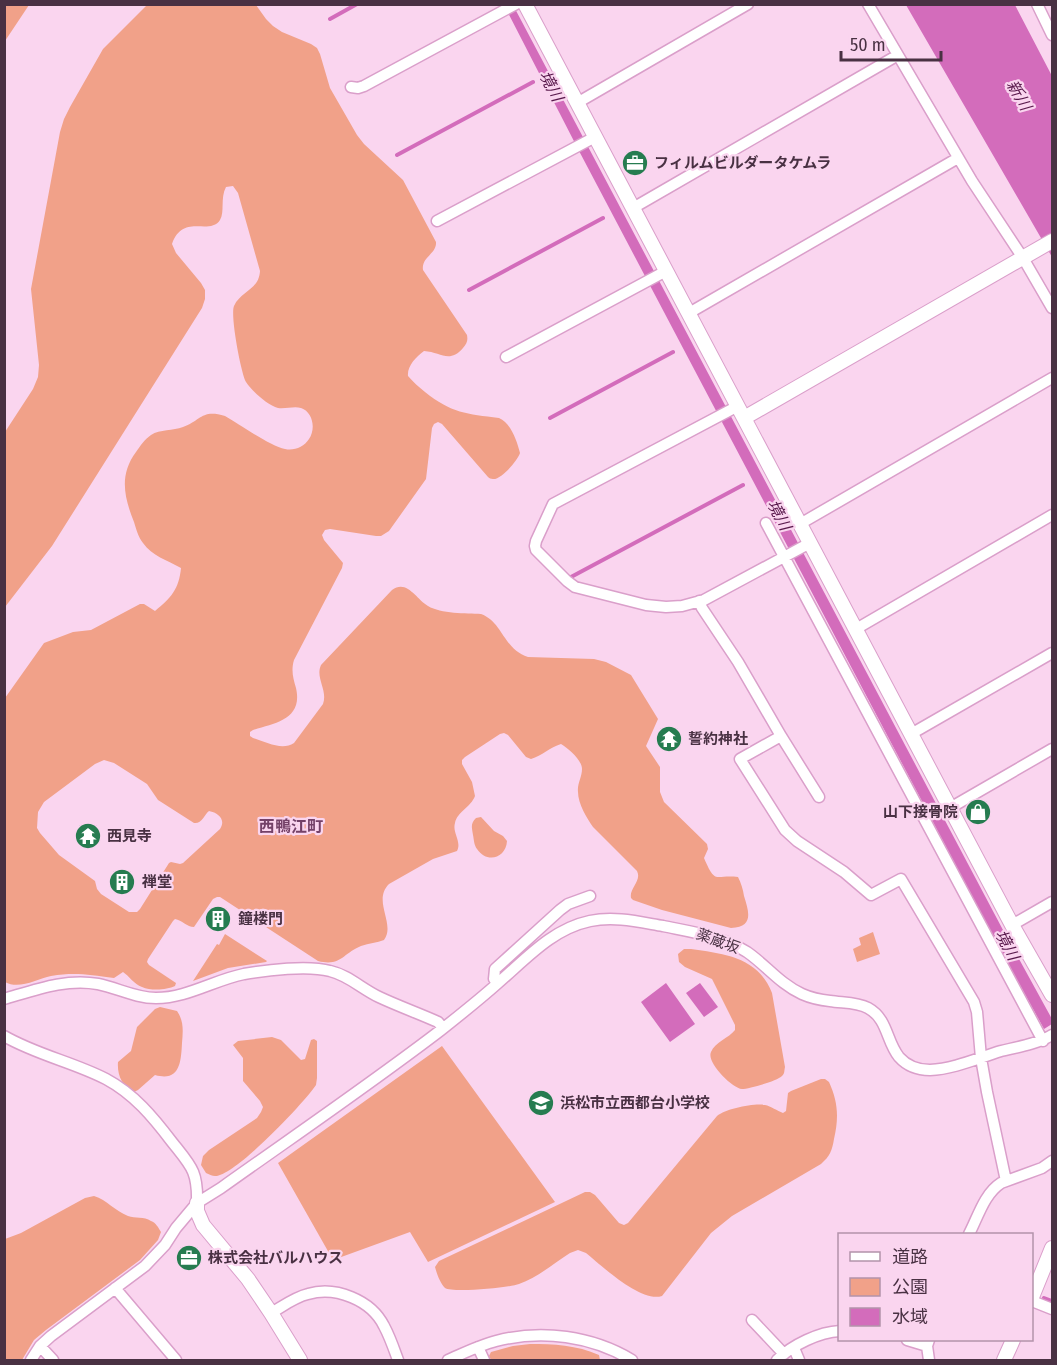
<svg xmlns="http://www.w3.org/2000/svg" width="1057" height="1365" font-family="'Fira Sans Condensed','Noto Sans JP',sans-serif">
	<rect width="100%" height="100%" fill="#fad5ef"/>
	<path fill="#f1a189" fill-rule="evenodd" d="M5 4 29 5 5 41 4 5Z
		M147 5H256L266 19 273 26 282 32 311 44 317 48 320 54 330 88 357 135 364 144 403 180 436 242C437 254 421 257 423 270L467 335C468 341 467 343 463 348 449 364 441 352 424 351 416 357 407 366 408 376 413 382 419 387 425 392 451 413 467 414 499 418 511 423 517 441 520 453 518 460 501 480 493 479 491 479 489 478 488 477L442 424 438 422 434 424 432 428 426 479 389 531 381 536H376L330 529 325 530 322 535 324 540 343 563 342 568 294 660C291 670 293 678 296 688 303 719 276 723 253 730L250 732V736L253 738C266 742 282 751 294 743L323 704C328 690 315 678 321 665L392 590C407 579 416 599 428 606 441 614 466 613 481 614 503 622 503 649 528 657L594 659 606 662 631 675 658 719 646 746 660 767V792L664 802 707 844 708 849 704 858C716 886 715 874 738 877 741 883 743 889 744 896 749 912 754 927 731 928L662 910 633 900 631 898C629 888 642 881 637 871L593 827C587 818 578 804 578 792 577 784 582 777 582 769 582 760 568 748 561 744 550 747 542 756 531 759L526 757 508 735 504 733 500 734 465 757 462 760V764L472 782 475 796C471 807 457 812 455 823 452 833 462 841 457 851L433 859 389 884C372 901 396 924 384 940 377 943 369 943 361 946 343 953 341 967 318 961L220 897H217L213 899 194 927C187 927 182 920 175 919L173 921 148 959 147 962 149 965 176 983 175 986C167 990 151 991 142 987 134 984 129 976 123 972L114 978C89 975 76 972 51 976 37 979 19 990 5 982V698L44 643 73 632 91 630 140 604H144L155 611C171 598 179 589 181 568 167 560 152 556 143 543 138 537 136 528 134 522 124 497 119 475 136 452 140 446 145 439 151 435 160 429 173 431 183 427 201 421 201 409 225 416 239 424 270 446 285 449 294 451 304 447 309 439 316 429 313 412 301 408 294 406 286 409 278 408 267 405 252 391 246 382 241 373 230 315 234 306 241 291 259 290 260 271L238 193 233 186 226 187C220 198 225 212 220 220 210 236 183 213 172 244L176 253 201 283 205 290V299L202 308 52 546 5 607V432L33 389 38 377 39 365 31 289 60 132 64 119 70 107 103 49ZM104 760 114 763 147 784 158 800 194 823C202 824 204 815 209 811 219 813 226 820 220 829L183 863 180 864 171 862 169 863 140 909 137 912H129L101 894 97 889 95 881 59 855 40 833 37 828 38 812 44 802 95 764Z
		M481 817 494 831 503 836 507 841C506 858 487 864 477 849 474 845 474 840 473 835 472 828 470 824 476 818Z
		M873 932 880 954 857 962 853 949 861 945 859 938Z
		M225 934 267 961 266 962 228 968 193 981 217 944 219 945Z
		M684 949H691C725 954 758 957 772 993L785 1067C784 1071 785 1073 782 1076 777 1081 749 1089 742 1089 732 1088 706 1062 711 1052 715 1042 729 1038 735 1030V1025L712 979 685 967 679 962 678 954Z
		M160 1007 177 1011C184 1021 183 1031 182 1043 181 1062 180 1082 155 1075L138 1090 134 1092C122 1086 117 1075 118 1062L131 1051 137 1027 155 1009Z
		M272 1037 281 1040 301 1060 305 1059 311 1040 314 1039 317 1041V1078L316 1085C304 1103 234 1177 215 1176 212 1176 209 1174 206 1173L201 1165 203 1156 209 1150 257 1118 261 1112 263 1107 260 1101 243 1081V1058L233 1045 238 1041Z
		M442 1046 555 1202 428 1262 410 1232 333 1260 278 1163Z
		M821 1079H825L829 1082C838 1102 839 1117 834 1139 832 1151 830 1156 821 1164L732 1216 711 1233 662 1296C641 1303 602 1266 586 1253L578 1250 570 1253C554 1263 537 1278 519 1284 509 1288 452 1293 445 1288 440 1283 437 1274 435 1267L439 1261 585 1192H590L595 1195 619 1223 624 1225 628 1223 717 1116C726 1109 753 1103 765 1105 771 1106 777 1111 783 1113L786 1111 788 1093 791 1091Z
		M94 1196C107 1200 115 1211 128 1216 135 1219 144 1216 151 1221 156 1223 158 1227 161 1232L158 1240 140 1260 46 1330 34 1340 22 1360H5V1239L21 1233 85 1198Z
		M530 1344C553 1344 577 1345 599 1355L600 1360H491L489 1356 491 1352 513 1346Z"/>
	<path fill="#d36cbb" d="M504 5H513L1003 930 1052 1019V1024L1044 1029 993 936 578 149Z
		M906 5H1015L1052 76V257Z
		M666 983 695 1024 670 1042 641 1002Z
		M700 983 718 1007 704 1017 686 993Z"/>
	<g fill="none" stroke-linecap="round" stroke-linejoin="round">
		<path stroke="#d36cbb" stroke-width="4" d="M330 19 357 4
			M397 155 533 82
			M469 290 603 218
			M550 418 673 352
			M571 577 743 485
			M1044 1298 1052 1301"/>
		<g stroke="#da9fca" stroke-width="13">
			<path id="minor" d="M868 4 972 181 1023 258 1052 308
				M1037 4 1052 35
				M351 87 358 88 364 86 516 4
				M577 103 748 4
				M633 208 898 55
				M437 221 595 137
				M689 313 958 158
				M506 357 666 271
				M738 406 553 504 536 541 535 546 536 550 567 581 575 587 646 605 666 607 682 606 704 600 810 543
				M766 523 1043 1041
				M800 524 1052 378
				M699 601 702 608 738 662 781 736 740 759 785 830 797 841 844 872 871 895 901 879 974 1002 977 1012 981 1058 987 1092 1006 1181
				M856 629 1052 515
				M911 734 1052 653
				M781 736 819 797
				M950 808 1052 749
				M1012 925 1052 902
				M498 983 494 979 495 969 560 910 568 904 590 896
				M4 999C35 990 66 978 98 984 118 988 135 998 156 998 187 998 214 980 244 974 267 970 308 965 330 971 348 975 362 989 379 997 398 1006 418 1013 438 1022L443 1028
				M4 1036C37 1055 73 1062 106 1079 134 1094 153 1117 172 1142 191 1166 198 1171 197 1203
				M969 1234C978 1217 984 1194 1001 1183L1042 1168 1052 1161
				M115 1288 176 1360
				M1032 1301 1052 1309
				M271 1313C283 1306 295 1297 308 1294 336 1286 371 1300 384 1326 390 1337 394 1349 398 1360
				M752 1320 784 1354
				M907 1340 927 1346
				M929 1340 927 1346 929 1360
				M40 1346 53 1360
				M478 1347 484 1360
				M794 1348 799 1360
				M31 1360 40 1346 51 1336 145 1266 165 1245 176 1228 197 1203 221 1188C294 1136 369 1085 441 1030 460 1015 479 1000 498 983 526 959 552 929 590 921 615 916 639 922 663 926 692 932 722 936 747 952 766 965 780 984 802 994 811 998 820 1000 830 1001 843 1003 857 1002 868 1008 888 1019 886 1041 899 1057 907 1066 918 1070 930 1070 954 1069 978 1058 1001 1051 1018 1047 1037 1044 1052 1035
				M448 1360C464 1353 480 1345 496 1341 542 1329 592 1336 632 1360
				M777 1360C792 1345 819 1332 840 1331"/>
		</g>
		<g stroke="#da9fca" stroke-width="16">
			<path id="tertiary" d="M525 4 1012 925 1052 995
				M744 418 1052 241
				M197 1203V1211L203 1225 248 1279 271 1313 300 1360
				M1032 1297 1052 1248
				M1004 1360 1013 1340"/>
		</g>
		<use href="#minor" stroke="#fff" stroke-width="10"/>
		<use href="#tertiary" stroke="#fff" stroke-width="14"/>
	</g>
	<defs>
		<g id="office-disc" transform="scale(1.35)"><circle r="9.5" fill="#267c50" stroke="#fad5ef"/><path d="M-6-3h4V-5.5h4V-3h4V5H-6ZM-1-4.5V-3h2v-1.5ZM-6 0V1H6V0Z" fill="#fff"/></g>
		<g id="temple-disc" transform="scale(1.35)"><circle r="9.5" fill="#267c50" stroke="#fad5ef"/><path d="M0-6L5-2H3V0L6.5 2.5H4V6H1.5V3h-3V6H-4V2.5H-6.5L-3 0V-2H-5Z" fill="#fff"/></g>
		<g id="shop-disc" transform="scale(1.35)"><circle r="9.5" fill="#267c50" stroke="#fad5ef"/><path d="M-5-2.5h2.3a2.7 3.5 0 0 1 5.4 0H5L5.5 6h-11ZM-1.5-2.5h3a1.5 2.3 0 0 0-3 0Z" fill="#fff"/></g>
		<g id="building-disc" transform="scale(1.35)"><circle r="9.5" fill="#267c50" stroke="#fad5ef"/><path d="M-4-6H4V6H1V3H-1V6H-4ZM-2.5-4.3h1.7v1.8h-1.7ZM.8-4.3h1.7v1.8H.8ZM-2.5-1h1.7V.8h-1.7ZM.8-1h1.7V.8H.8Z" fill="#fff"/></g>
		<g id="school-disc" transform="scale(1.35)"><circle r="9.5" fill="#267c50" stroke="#fad5ef"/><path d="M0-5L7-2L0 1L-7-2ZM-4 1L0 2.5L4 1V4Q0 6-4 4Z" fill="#fff"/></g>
	</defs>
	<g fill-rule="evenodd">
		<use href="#office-disc" x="635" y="163"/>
		<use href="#temple-disc" x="669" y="739"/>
		<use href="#shop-disc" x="978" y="812"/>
		<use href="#temple-disc" x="88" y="836"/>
		<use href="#building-disc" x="122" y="882"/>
		<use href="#building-disc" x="218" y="919"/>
		<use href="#school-disc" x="541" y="1103"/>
		<use href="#office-disc" x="189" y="1258"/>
	</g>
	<g text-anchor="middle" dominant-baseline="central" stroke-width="4.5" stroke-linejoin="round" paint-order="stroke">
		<g font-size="15" font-weight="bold" fill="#493143" stroke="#fad5ef" text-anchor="start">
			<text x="654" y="163">フィルムビルダータケムラ</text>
			<text x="688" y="739">誓約神社</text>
			<text x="958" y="812" text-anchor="end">山下接骨院</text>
			<text x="107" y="836">西見寺</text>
			<text x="142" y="882">禅堂</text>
			<text x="238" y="919">鐘楼門</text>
			<text x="560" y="1103">浜松市立西都台小学校</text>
			<text x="208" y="1258">株式会社バルハウス</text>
		</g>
		<g font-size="15" fill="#493143" stroke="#fad5ef">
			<text transform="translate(718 941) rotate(20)">薬蔵坂</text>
		</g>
		<g font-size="16" font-style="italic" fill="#58184b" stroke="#fad5ef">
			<text transform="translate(551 86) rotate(62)">境川</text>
			<text transform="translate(1019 95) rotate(60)">新川</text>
			<text transform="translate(779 515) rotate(62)">境川</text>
			<text transform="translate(1007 945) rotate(62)">境川</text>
		</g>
		<g font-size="16" font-weight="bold" fill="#744168" stroke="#fad5ef">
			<text x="291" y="826">西鴨江町</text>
		</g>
	</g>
	<rect width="1057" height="1365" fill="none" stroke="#493143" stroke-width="12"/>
	<rect x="838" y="1233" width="195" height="108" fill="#fad5ef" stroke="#b393aa" stroke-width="1.5"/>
	<rect x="850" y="1252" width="30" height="9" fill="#ffffff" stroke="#b393aa" stroke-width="1.5"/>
	<text x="892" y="1263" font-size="18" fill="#493143">道路</text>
	<rect x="850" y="1278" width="30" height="18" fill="#f1a189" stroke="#b393aa" stroke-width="1.5"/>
	<text x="892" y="1293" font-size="18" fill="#493143">公園</text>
	<rect x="850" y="1308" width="30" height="18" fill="#d36cbb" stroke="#b393aa" stroke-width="1.5"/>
	<text x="892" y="1323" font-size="18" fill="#493143">水域</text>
	<path d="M841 51v9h100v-9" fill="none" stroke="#493143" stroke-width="3"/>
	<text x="850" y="51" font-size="18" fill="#493143" stroke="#fad5ef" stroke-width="4.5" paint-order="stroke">50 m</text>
</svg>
